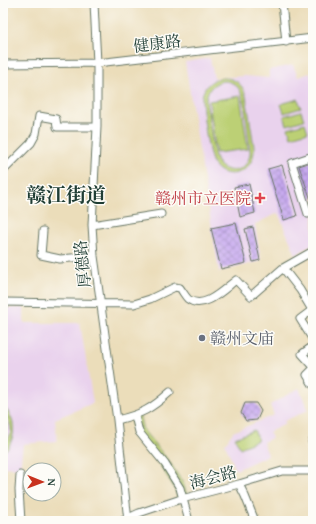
<svg xmlns="http://www.w3.org/2000/svg" width="316" height="524" font-family="'Gentium Book Plus','Noto Serif SC',serif">
	<defs>
		<pattern id="grass-tufts" width="24" height="20" patternUnits="userSpaceOnUse"><rect width="24" height="20" fill="#bcd074"/><path d="M3 7l-1-3M5 7V3M7 7l1-3M15 17l-1-3M17 17v-4M19 17l1-3" fill="none" stroke="#98aa60"/></pattern>
		<pattern id="building-cross-hatch" width="8" height="8" patternUnits="userSpaceOnUse"><rect width="8" height="8" fill="#c6a7ef"/><path d="M0 0l8 8M0 8l8-8" fill="none" stroke="#a089c2"/></pattern>
	</defs>
	<rect width="100%" height="100%" fill="#fdfcf7"/>
	<filter id="ink" filterUnits="userSpaceOnUse"><feTurbulence type="fractalNoise" baseFrequency=".025" numOctaves="2"/><feDisplacementMap in="SourceGraphic" scale="8" xChannelSelector="R" yChannelSelector="G"/><feConvolveMatrix kernelMatrix="1 2 1 2 8 2 1 2 1" color-interpolation-filters="sRGB"/></filter>
	<filter id="wash" filterUnits="userSpaceOnUse"><feTurbulence type="fractalNoise" baseFrequency=".012" numOctaves="4" result="noise"/><feDisplacementMap in="SourceGraphic" scale="16" xChannelSelector="R" yChannelSelector="G"/><feGaussianBlur stdDeviation="0.9" result="paint"/><feColorMatrix in="noise" values="0 0 0 0 0 0 0 0 0 0 0 0 0 0 0 0 0 1.4 0 .05"/><feComposite in="paint" operator="in"/></filter>
	<g filter="url(#wash)">
		<rect width="100%" height="100%" fill="#ebddba"/>
		<path fill="#e9d2ed" d="M210 58 214 78 245 76 269 78V70L293 65 298 77 310 73 313 83V243L296 255 278 213 255 224 261 261 219 272 185 62Z
			M3 308H24V323H80L93 403 55 419 57 441 23 444 20 468 3 467Z
			M299 388 308 410 284 421 285 424 269 432 272 438 263 442 268 455 236 470 225 444 233 432 274 415 270 405Z"/>
		<path fill="url(#grass-tufts)" stroke="#6e8654" d="M139 414 143 430 169 461 184 485 188 498 178 500 175 489 160 465 134 434 130 417Z"/>
		<path fill="#bcd074" stroke="#6e8654" fill-rule="evenodd" d="M221 78C234 77 243 84 246 96L254 147C256 170 229 184 214 165 208 157 202 108 202 97 204 86 211 80 221 78ZM223 81C229 81 235 83 239 89 245 97 248 137 250 149 252 172 224 179 215 158L206 100C207 90 213 83 223 81Z
			M240 96 248 149 216 153 209 101Z
			M298 99 301 108 284 113 281 104Z
			M301 111 304 120 287 125 284 116Z
			M305 123 308 132 291 137 288 128Z
			M3 406C17 419 17 440 3 453 3 445 10 439 11 431 11 421 3 415 3 406Z
			M254 430 258 440 240 448 235 438Z"/>
		<g id="blocks">
			<path fill="url(#building-cross-hatch)" d="M311 162 313 167 312 203 299 166Z
				M282 165 297 216 284 220 268 169Z
				M249 184 255 213 240 217 234 187Z
				M236 223 246 263 221 269 211 228Z
				M253 227 260 260 253 262 245 229Z
				M245 403H256L261 411 257 420 246 421 241 413Z"/>
		</g>
	</g>
	<g filter="url(#ink)">
		<use href="#blocks" fill-opacity="0" stroke="#667563" stroke-width="1"/>
		<g fill="none" stroke-linecap="round" stroke-linejoin="round">
			<g stroke="#667563" stroke-width="9">
				<path id="minor" d="M94 3 97 63V127L92 225 94 256 117 420 128 521
					M282 3 286 42
					M3 64 97 63 313 38
					M3 171 31 143 36 134 39 116 56 119 57 127H97
					M308 214 292 163 313 156
					M92 225 161 214
					M43 231 41 255 60 259 94 256
					M313 251 283 268 300 290 312 310 300 319 313 340
					M3 302 134 304 150 299 175 287 180 288C183 292 185 296 188 299 204 311 224 289 236 280L251 296 283 268
					M313 346 302 354 313 366
					M313 369 307 375 313 385
					M135 416 139 432 165 464 180 488 189 521
					M117 420C142 414 151 409 170 392
					M312 442H313
					M20 475 19 490 21 521
					M239 484 245 496 255 521
					M122 521 139 513 178 500 239 484 282 471H313"/>
			</g>
			<use href="#minor" stroke="#fff" stroke-width="7"/>
		</g>
	</g>
	<path fill="#e0444e" stroke="#fdfcf7" stroke-width="1.5" d="M258 192h4v4h4v4h-4v4h-4v-4h-4v-4h4z"/>
	<circle fill="#6b7280" stroke="#fdfcf7" stroke-width="1.5" cx="202" cy="338" r="4"/>
	<g text-anchor="middle" dominant-baseline="central" stroke-width="3" stroke-linejoin="round" paint-order="stroke">
		<g font-size="16" fill="#1f3d34" stroke="#fdfcf7">
			<text transform="translate(157 43) rotate(-7)">健康路</text>
			<text transform="translate(82 264) rotate(-96)">厚德路</text>
			<text transform="translate(213 477) rotate(-15)">海会路</text>
		</g>
		<g font-size="16" fill="#be3a42" stroke="#fdfcf7" text-anchor="end">
			<text x="251" y="198">赣州市立医院</text>
		</g>
		<g font-size="16" fill="#5b616d" stroke="#fdfcf7" text-anchor="start">
			<text x="210" y="338">赣州文庙</text>
		</g>
		<g font-size="20" font-weight="bold" fill="#1f3d34" stroke="#fdfcf7">
			<text x="66" y="194">赣江街道</text>
		</g>
	</g>
	<rect width="316" height="524" fill="none" stroke="#fdfcf7" stroke-width="16"/>
	<g transform="translate(42 482) rotate(91)"><circle r="19" fill="#fdfcf7" stroke="#a4b0a9"/>
	<path d="M0-3L7 15L0 10L-7 15Z" fill="#c8321e"/>
	<text y="-6" font-size="11" font-weight="bold" text-anchor="middle" fill="#1f3d34">N</text>
	</g>
</svg>
